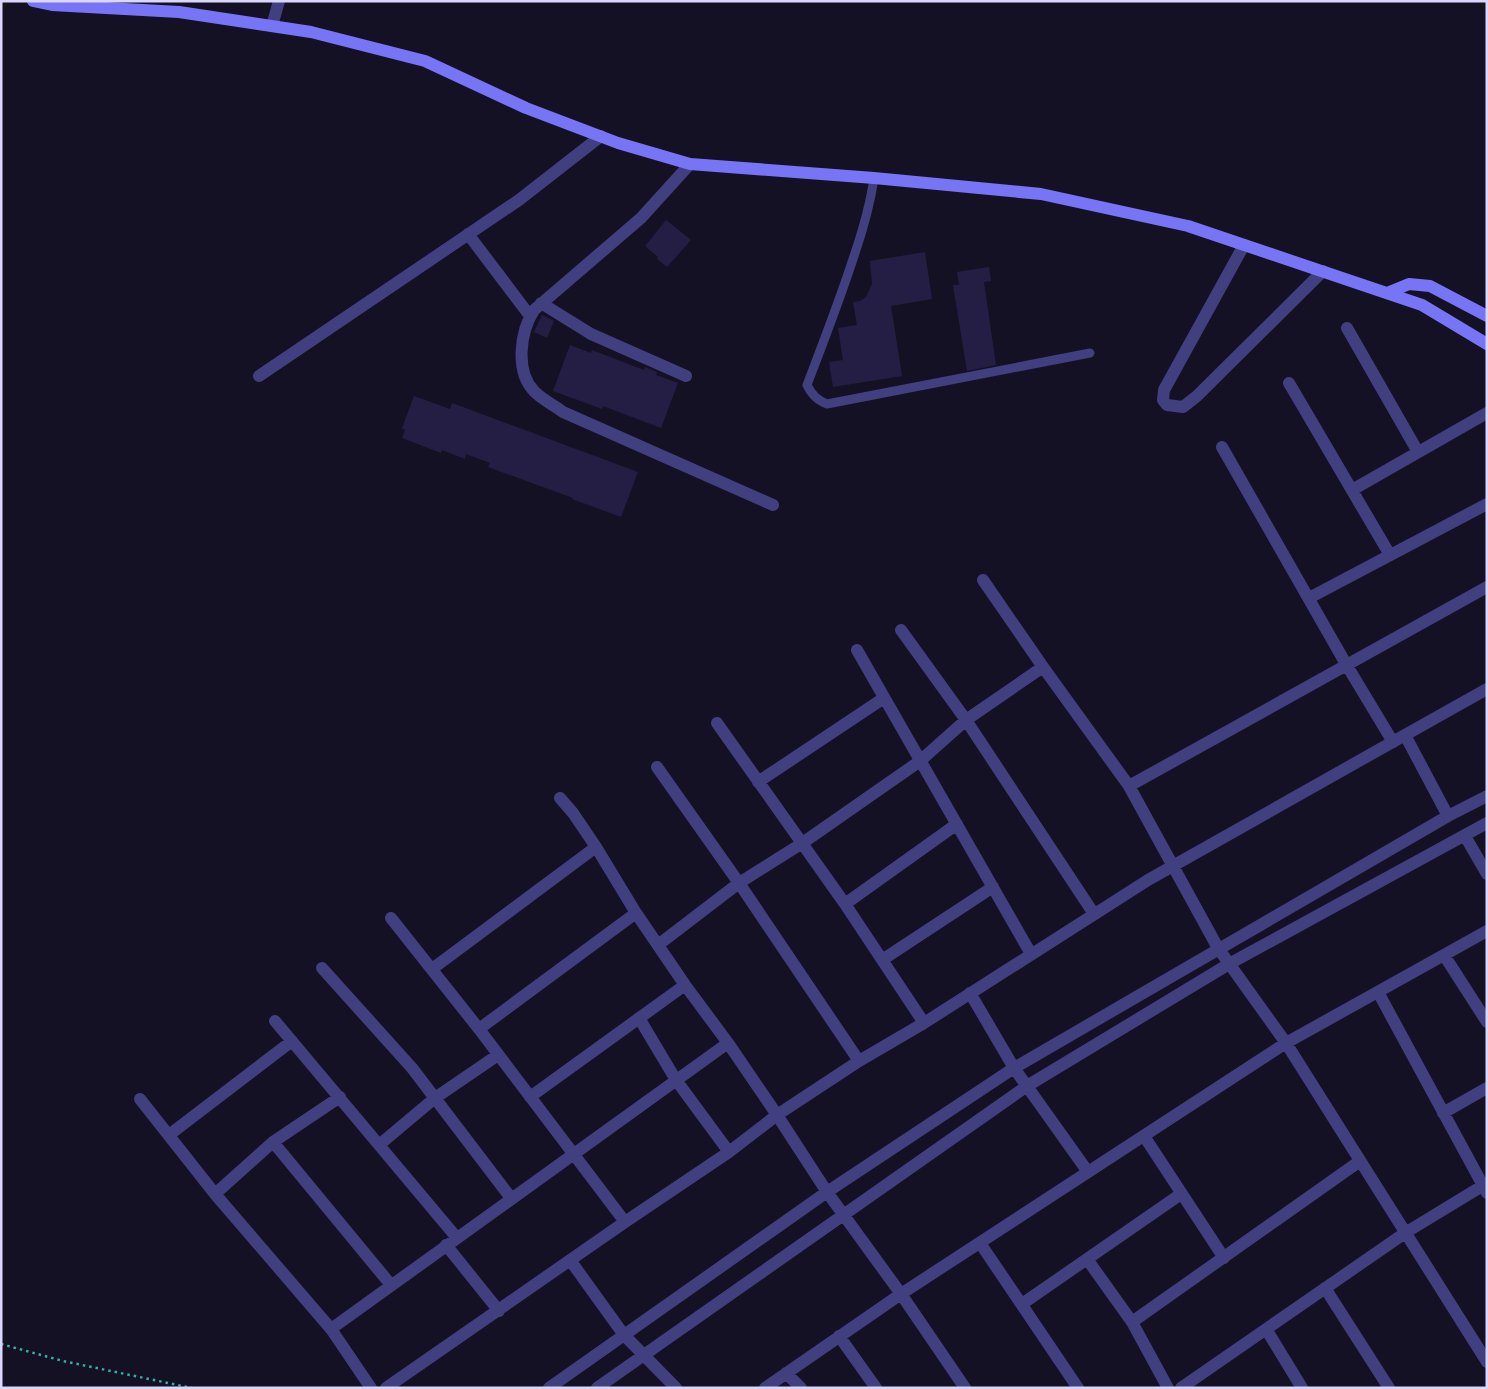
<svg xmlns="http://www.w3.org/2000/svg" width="1488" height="1389" font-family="Overpass,sans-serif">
	<rect width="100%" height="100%" fill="#141124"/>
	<path fill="#251e44" d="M666 220 691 240 667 267 657 259 658 257 645 246Z
		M925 252 932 299 891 306 902 376 833 387 829 362 843 360 838 328 857 325 853 302 860 301 866 297 872 284 870 261Z
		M989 267 991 281 984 282 996 365 967 371 953 285H959L957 272Z
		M542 315 554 321 547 338 534 332Z
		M570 345 591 353 592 350 644 370 645 367 657 372 656 375 678 383 661 428 603 406 602 409 553 391Z
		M414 396 450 409 452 403 638 472 621 517 572 499 573 498 488 467 490 463 466 454 465 459 442 450 441 453 402 438 405 430 402 428Z"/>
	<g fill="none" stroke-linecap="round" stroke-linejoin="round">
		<path stroke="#38afa6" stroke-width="2.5" stroke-dasharray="2.5 4" stroke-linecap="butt" d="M1 1344 63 1361 192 1388"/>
		<path stroke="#413f80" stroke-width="9" d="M874 178C870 206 862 233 853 259 839 302 823 343 807 385 812 395 817 400 827 404L1090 353"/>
		<path stroke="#413f80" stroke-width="12" d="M272 26 279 1
			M690 164 641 218 534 310C520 332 515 371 534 391 541 399 554 405 563 412L773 505
			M468 234 530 316
			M1244 245 1164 390 1163 400 1167 405 1183 407 1197 396 1323 271
			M541 303 591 334 686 376
			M1347 328 1418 452
			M259 376 519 200 601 136
			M1289 383 1390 555
			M1222 447 1346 664 1393 742
			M1352 490 1487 413
			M983 580 1043 667
			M1309 598 1487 504
			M901 630 966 720 1094 914
			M857 650 1031 954
			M717 723 845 904 924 1023
			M1405 735 1487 689
			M657 767 739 883 859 1061
			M758 782 884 698
			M1129 786 1487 587
			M560 798 573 813 596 847 636 913 685 985 728 1043 777 1115 827 1192 901 1294 965 1388
			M1465 836 1487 874
			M845 904 957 824
			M391 918 479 1029 625 1222
			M658 945 739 883 801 844 920 761 966 720 1043 667 1129 786 1218 948 1286 1043 1487 1362
			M1444 955 1487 1022
			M882 960 993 887
			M322 968 412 1068 511 1198
			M432 969 596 847
			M1378 992 1487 1193
			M970 993 1014 1068 1088 1172
			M639 1018 676 1080 729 1152
			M275 1021 457 1238
			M479 1029 636 913
			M530 1097 685 985
			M140 1099 215 1194 331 1329 371 1388
			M1443 1113 1487 1088
			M169 1135 292 1041
			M1144 1136 1224 1258
			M273 1142 391 1285
			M379 1145 435 1098 498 1055
			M215 1194 273 1142 340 1097
			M980 1243 1078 1388
			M446 1245 499 1311
			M1087 1259 1132 1322 1168 1388
			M570 1260 624 1335 676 1388
			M1325 1288 1389 1388
			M1022 1304 1181 1194
			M1132 1322 1360 1161
			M331 1329 728 1043
			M1266 1329 1302 1388
			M839 1336 876 1388
			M786 1373 801 1388
			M386 1388 625 1222 729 1152 777 1115 859 1061 924 1023 1148 880 1405 735 1448 816
			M549 1388 827 1192 1014 1068 1448 816 1487 796
			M597 1388 1027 1086 1229 964 1487 823
			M765 1388 901 1294 1286 1043 1487 931
			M1181 1388 1405 1233 1487 1183"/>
		<path stroke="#7775f5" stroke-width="12" d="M33 1 52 5 179 12 311 32 425 61 526 108 618 143 690 164 874 178 1041 194 1188 226 1422 305 1487 344
			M1387 293 1409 284 1430 286 1487 316"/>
	</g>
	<rect width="1488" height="1389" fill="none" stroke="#dbd7fc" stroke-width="5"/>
</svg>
